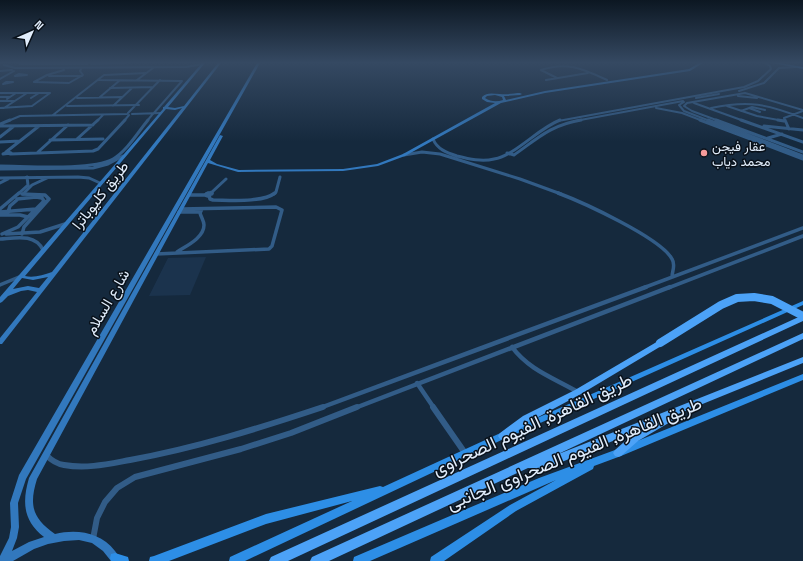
<svg xmlns="http://www.w3.org/2000/svg" width="803" height="561" font-family="'Space Grotesk',Vazirmatn,sans-serif">
	<rect width="100%" height="100%" fill="#15293d"/>
	<path fill="#1b334d" d="M206 257 190 295 149 296 168 258Z"/>
	<g fill="none" stroke-linecap="round" stroke-linejoin="round">
		<path stroke="#325c87" stroke-width="2" d="M21 63 20 64H87
			M91 64 126 63
			M4 65 15 68 186 67 203 64
			M64 70 47 75 34 82 69 83 83 75 80 71 81 69
			M0 71 12 70
			M19 74 27 75 15 76Z
			M49 76H82
			M557 78 541 70C567 61 583 69 607 80
			M0 79 14 71
			M99 80 182 81 153 114
			M137 80 153 68
			M546 80 588 73
			M6 82H13L3 84Z
			M110 88 153 87
			M739 91 764 83 779 68 795 67
			M0 93H50L32 106 0 108
			M738 96 757 98
			M0 97H10
			M100 97 119 81
			M31 98 39 93
			M77 98 122 97
			M696 98 719 94
			M7 99 16 93
			M0 101H14
			M684 102 679 105 684 111 710 121
			M694 103 744 121
			M67 106 139 105
			M113 106 132 88
			M727 106 757 116 784 121
			M4 108 27 93
			M656 108 682 113 703 121
			M711 108C749 100 767 104 803 118
			M749 108 760 112
			M741 111 752 107 765 110
			M128 113 160 80
			M132 114 160 113
			M53 115 104 75 146 73
			M8 121 20 116 127 114
			M97 121 103 115
			M124 121 129 115
			M147 121 152 115
			M558 121 744 87 758 81 771 69 770 66 765 63
			M575 121 683 101
			M719 121 692 111 684 106 687 103 745 93 803 110
			M785 121 784 118 803 111"/>
		<path stroke="#325c87" stroke-width="3" d="M700 120 803 159
			M708 120 803 156
			M716 120 803 152
			M741 120 803 142
			M778 120 784 121
			M785 120 789 129
			M0 124 10 120
			M0 126 93 125
			M764 126 803 130
			M0 137 14 126
			M768 138 782 134
			M77 139 98 120
			M433 139C437 149 447 153 457 156 469 159 482 162 494 159 516 155 537 129 560 120
			M50 140 103 139
			M0 142 20 141
			M6 152 39 126
			M8 152 11 153 3 154Z
			M38 152 68 125
			M507 153 514 155C538 138 551 125 581 120
			M10 154 93 151 98 149 125 120
			M404 155 422 152 440 154 520 179 561 194
			M0 166C26 166 91 171 113 159 127 151 138 132 148 120
			M0 169 93 168 108 164 123 156
			M0 178 78 177 89 178 100 183
			M0 183 8 179
			M212 192 226 179
			M18 194 28 185 27 177
			M23 194 32 185 47 178
			M206 194 212 192V194
			M274 194 276 192 280 177"/>
		<path stroke="#325c87" stroke-width="3.5" d="M208 193 205 195 208 196 212 193
			M558 193C582 202 661 238 672 259 676 265 672 271 672 277
			M22 194 45 195 49 199 24 227 22 234
			M190 195H205
			M209 195 210 199 213 200C229 200 262 203 275 193
			M0 209 19 193
			M0 212 36 209
			M8 212 10 206 18 199
			M179 212H200
			M0 215H20L28 217
			M2 234 18 227 44 201 42 198 36 197 17 199
			M6 234 40 232 65 224
			M0 239C15 238 35 233 43 250
			M177 252C186 246 204 238 204 225 204 221 201 217 200 213L202 209
			M156 254 269 249 272 246 282 210 276 207 181 209
			M0 285 19 277
			M643 288 803 228
			M668 288 803 236"/>
		<path stroke="#325c87" stroke-width="4.5" d="M512 347C529 370 554 378 578 392
			M417 383 434 408
			M320 408 646 287
			M355 408 670 287"/>
		<path stroke="#325c87" stroke-width="6" d="M433 407 465 453
			M46 455C51 460 57 464 64 465 87 469 108 464 130 460 196 448 260 428 323 407
			M93 539 97 518 105 502 117 488 135 477 241 449 291 433 357 407"/>
		<path fill="#3278bd" fill-rule="evenodd" d="M202 63H205L168 107 175 108 184 106 218 63H221L2 344H0V338L37 292 28 290 21 291 8 296 2 302 0 303V297L163 109V107H164ZM182 108 52 272C43 275 34 278 25 276L166 109 175 110ZM48 277 39 288 28 286 13 289 22 278 33 280Z
			M257 63H260L26 479 18 503 19 527 17 538 12 551 29 542 44 537C23 521 22 502 29 478L220 135 223 136 210 160 217 164 239 170 343 169 377 164 403 154 495 103 487 102 482 99V97C487 92 493 94 500 94 507 95 514 93 520 93L522 94 520 95 504 96 506 100 545 91 689 69 699 63H703L690 71 545 93 501 103 405 156 378 166 343 171 238 172 208 163 37 479C29 505 32 518 55 534 77 529 100 532 115 551 117 554 120 557 122 561H111L103 551 92 543 79 540 64 541 48 544 34 549 13 561H0V556L9 538 11 527 10 503 19 475ZM495 95 502 97 503 100C497 102 491 102 485 98L487 96Z
			M772 63H780L803 67V69Z"/>
		<path fill="#2d8ee6" fill-rule="evenodd" d="M803 301V305L518 433 515 434 512 433 511 431 512 429Z
			M803 374V380L621 456 594 466 593 469 516 511 444 561H430L431 557 510 505 556 480 370 561H353L354 557 539 478 615 450Z
			M507 430 510 432 511 434 510 436 245 561H229L230 557 352 501 266 524 169 561H149L150 557 154 556 266 514 380 486 383 487Z
			M115 553 128 557 129 561H111L110 558 111 554Z"/>
		<path fill="#4ca2f7" fill-rule="evenodd" d="M803 315V321L288 561H269L271 557Z
			M803 333V339L556 455 803 357V363L673 416 674 418 672 421 638 441 621 456 618 457 615 456 613 453 615 450 632 435 642 429 552 466 542 469 528 468 329 561H310L312 557Z
			M660 340 663 341 664 343 663 345 581 394 529 422 506 439 503 440 500 439 498 436 500 433 523 416 575 390Z"/>
		<path stroke="#4ca2f7" stroke-width="8" d="M660 343 721 305 737 298 754 297 772 300 803 316"/>
	</g>
	<linearGradient id="sky" x2="0" y2="1"><stop stop-color="#0c1722"/><stop offset="0.44" stop-color="#354962"/><stop offset="1" stop-color="#354962" stop-opacity="0"/></linearGradient>
	<rect width="803" height="142" fill="url(#sky)"/>
	<circle fill="#f59b9c" stroke="#09111a" stroke-width="1.5" cx="704" cy="153" r="4"/>
	<g text-anchor="middle" dominant-baseline="central" stroke-width="3" stroke-linejoin="round" paint-order="stroke">
		<g font-size="13" fill="#e1edfb" stroke="#09111a" text-anchor="start">
			<text x="712" y="146">عقار فيجن<tspan x="712" dy="15">محمد دياب</tspan></text>
		</g>
		<g font-size="15" fill="#e1edfb" stroke="#09111a">
			<text transform="translate(100 195) rotate(-52)">طريق كليوباترا</text>
			<text transform="translate(107 302) rotate(-60)">شارع السلام</text>
		</g>
		<g font-size="18" fill="#e1edfb" stroke="#09111a">
			<text transform="translate(532 424) rotate(-25)">طريق القاهرة, الفيوم الصحراوى</text>
			<text transform="translate(574 453) rotate(-22)">طريق القاهرة, الفيوم الصحراوى الجانبى</text>
		</g>
	</g>
	<g transform="translate(32 32) rotate(45)" stroke="#09111a" stroke-width="3" paint-order="stroke">
	<path d="M0-3L7 15L0 10L-7 15Z" fill="#e1edfb"/>
	<text y="-6" font-size="11" font-weight="bold" text-anchor="middle" fill="#e1edfb">N</text>
	</g>
</svg>
